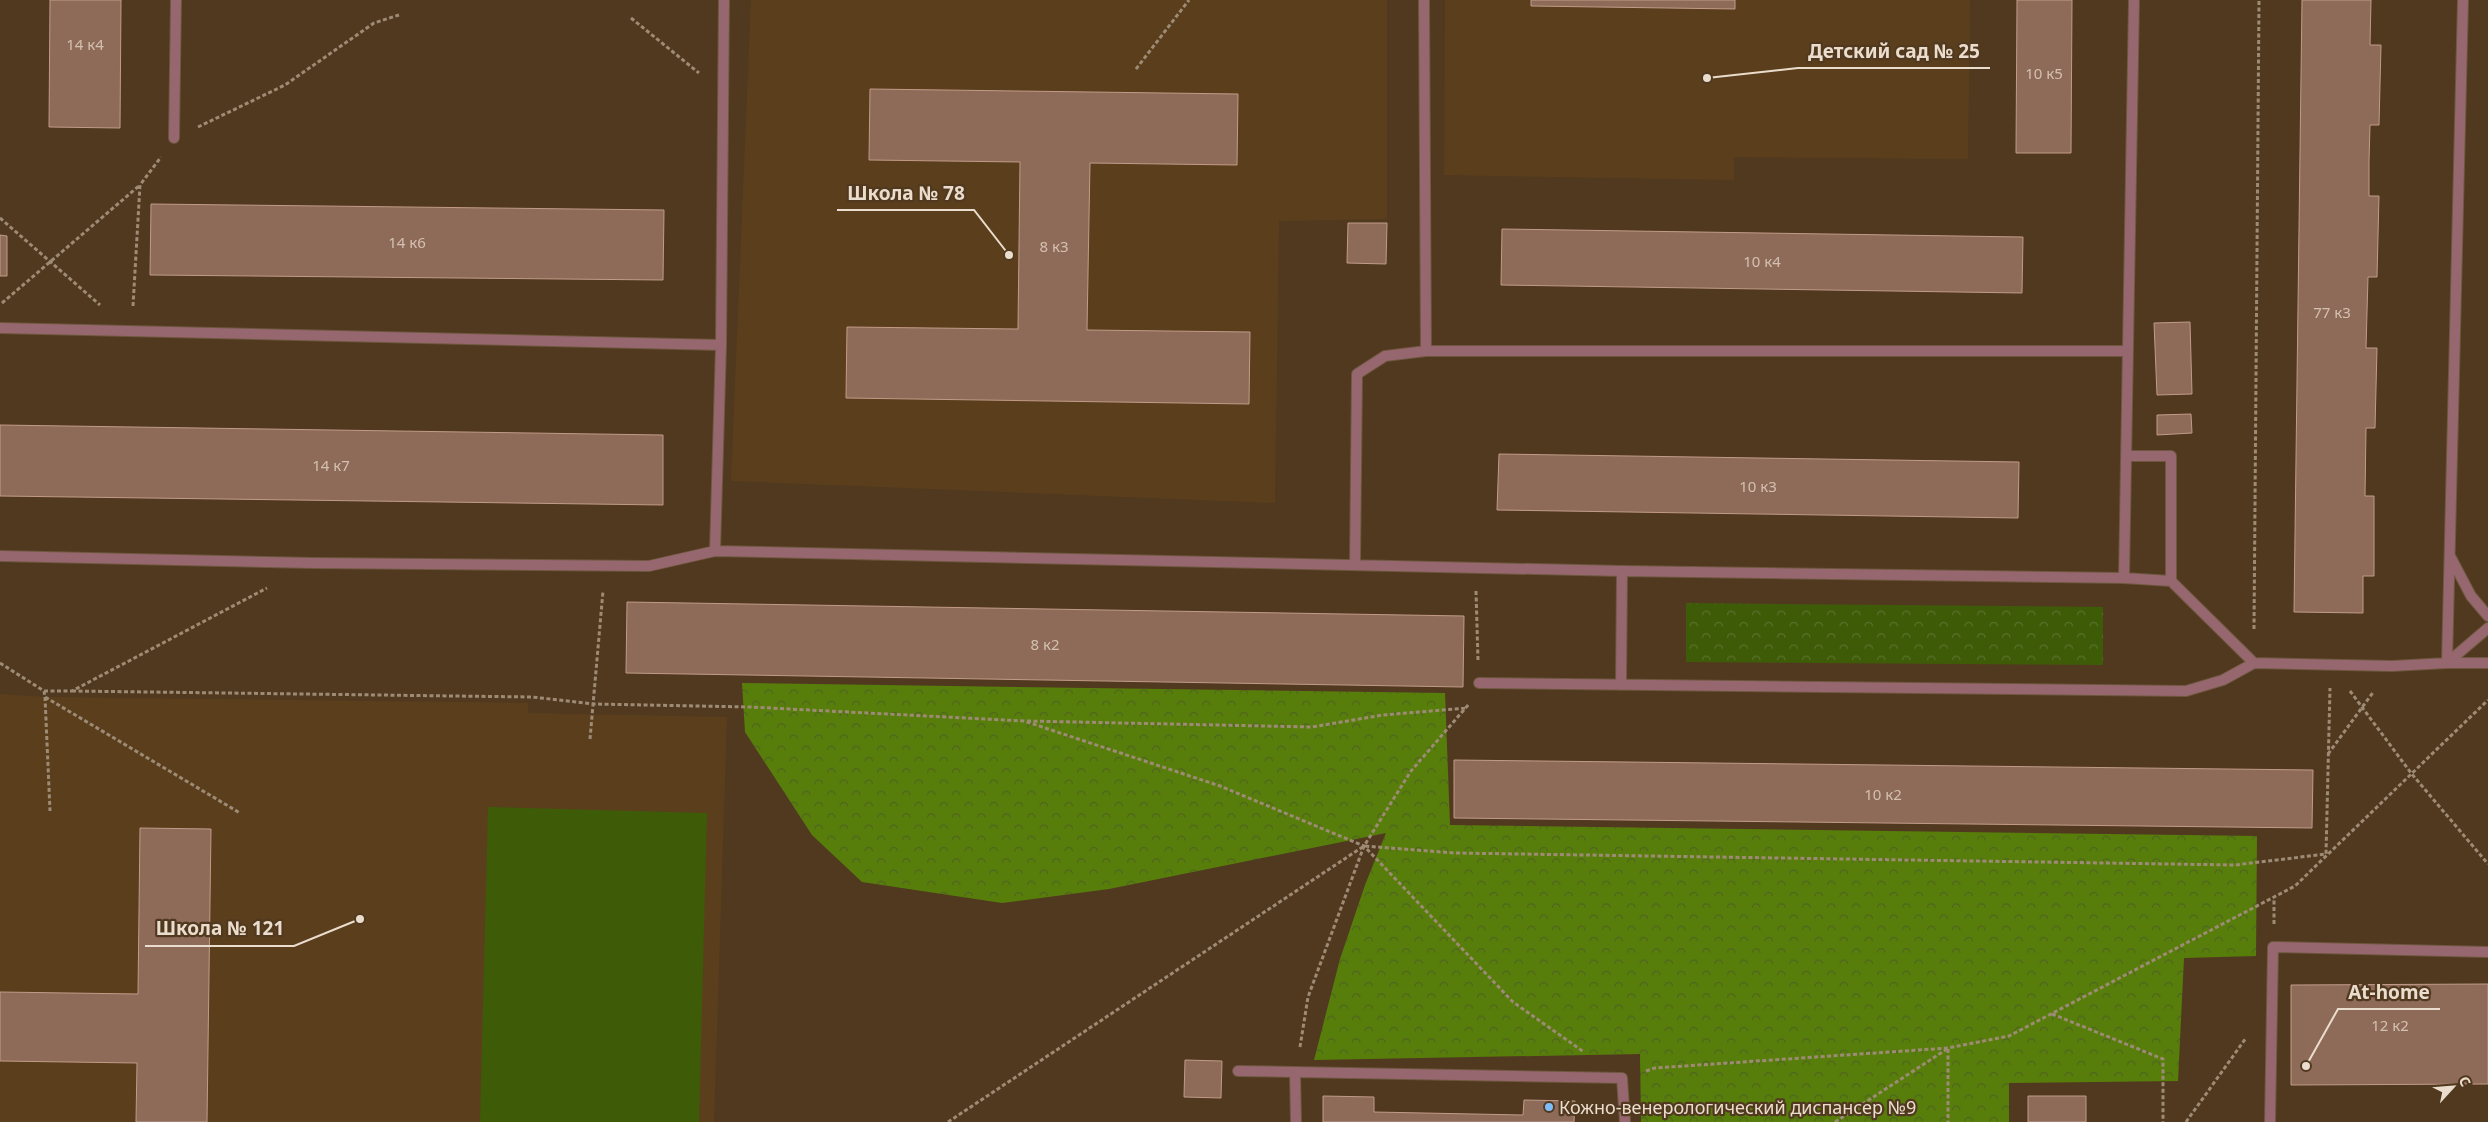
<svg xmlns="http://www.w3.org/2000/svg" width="2488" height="1122" font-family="'Noto Sans',sans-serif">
	<defs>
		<pattern id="forest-crowns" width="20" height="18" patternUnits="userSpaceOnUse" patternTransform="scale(1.25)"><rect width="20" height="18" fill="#577e0a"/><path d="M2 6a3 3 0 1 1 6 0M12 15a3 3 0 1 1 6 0" fill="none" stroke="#4f6321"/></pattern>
		<pattern id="park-crowns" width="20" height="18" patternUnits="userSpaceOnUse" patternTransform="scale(1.25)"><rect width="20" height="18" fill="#3e5b08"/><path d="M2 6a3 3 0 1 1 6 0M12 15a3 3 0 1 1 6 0" fill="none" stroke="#5a722b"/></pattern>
	</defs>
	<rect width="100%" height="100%" fill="#51391f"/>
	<path fill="#5b3f1d" d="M751 0H1387V219L1279 221 1275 503 731 481Z
		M1445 0H1970L1968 159 1734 157V180L1444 175Z
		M0 694 45 697 528 703V713L727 717 714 1122H0Z"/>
	<path fill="url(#forest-crowns)" d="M742 683 1445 693 1450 825 2257 836 2256 956 2184 958 2178 1081 2009 1083V1122H1641L1640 1054 1314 1060 1340 959 1365 885 1386 833 1109 889 1002 903 862 882 812 835 745 732Z"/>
	<path fill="url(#park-crowns)" d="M1686 603 2103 607V665L1686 662Z"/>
	<path fill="#3e5b08" d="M488 807 707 813 699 1122H480Z"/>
	<path fill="#8e6b59" stroke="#c19b88" d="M50 0H121L120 128 49 127Z
		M1531 0H1735V9L1531 6Z
		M2017 0H2072L2071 153H2016Z
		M2302 0H2371L2370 45H2381L2379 125H2370L2369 161V196H2379L2377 277H2368L2366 348H2377L2375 428H2366L2365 496H2374V576H2363V613L2294 612Z
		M870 89 1238 94 1237 165 1090 163 1087 330 1250 332 1249 404 846 398 847 327 1018 329 1020 162 869 160Z
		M151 204 664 210 663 280 150 275Z
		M1348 223H1387L1386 264 1347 263Z
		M1502 229 2023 237 2022 293 1501 285Z
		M0 235 7 236V276H0Z
		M2190 322 2192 394 2157 395 2154 323Z
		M2191 414 2192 433 2157 435V415Z
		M0 425 663 435V505L0 496Z
		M1499 454 2019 462 2018 518 1497 510Z
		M627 602 1464 616 1463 687 626 673Z
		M1454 760 2313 770 2312 828 1454 818Z
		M140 828 211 829 207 1122H136L137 1063 0 1061V992L138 994Z
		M2488 984V1084L2291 1085V985Z
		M1185 1060 1222 1061 1221 1098 1184 1097Z
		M1323 1096 1374 1097V1112L1523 1115 1524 1100 1575 1101 1574 1122H1323Z
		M2028 1096H2086V1122H2028Z"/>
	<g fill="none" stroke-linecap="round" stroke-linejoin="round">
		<g stroke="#6d573e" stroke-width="12">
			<path id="service" d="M1424 0 1426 351
				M2134 0 2124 578 2171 581 2254 663
				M2463 0 2447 663H2488
				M174 138 176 0
				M0 328 721 345
				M2126 456H2171V581
				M715 551 721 345 724 0
				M0 556 314 563 649 566 715 551 1622 571 2124 578
				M2450 556 2471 596 2488 616
				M1355 565 1357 374 1385 356 1426 351H2128
				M1479 683 2186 691 2223 680 2254 663 2392 666 2447 663 2488 628
				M1621 685 1622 571
				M1238 1071 1295 1072
				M1296 1122 1295 1072 1622 1078 1625 1122
				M2270 1122 2273 947 2488 952"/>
		</g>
		<path stroke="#9e8b76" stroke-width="3" stroke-dasharray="4 2.5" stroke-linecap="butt" d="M631 18 699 73
			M1136 69 1189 0
			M198 127 285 85 374 23 399 15
			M0 218 100 305
			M2 303 140 185
			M133 306 140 185 161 157
			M1476 591 1478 660
			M2254 629 2259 0
			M0 663 44 691 45 697 240 813
			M44 691H72L267 588
			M72 691 532 697 594 704 750 707 1024 721 1220 786 1364 846 1513 1002 1584 1052
			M2350 691 2411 773 2488 864
			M45 697 50 811
			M1027 721 1312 727 1383 715 1467 708
			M590 739 603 591
			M2328 754 2374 691
			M2274 924V897
			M2052 1014 2163 1059V1122
			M1300 1047 1308 997 1364 846 1411 771 1469 704
			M1948 1049V1122
			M1646 1071 1655 1068 1948 1048 2009 1036 2295 886 2488 700
			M948 1122 1364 846 1455 853 2235 865 2326 854 2330 688
			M1835 1122 1947 1049
			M2186 1122 2246 1038"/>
		<use href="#service" stroke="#97676f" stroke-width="10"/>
	</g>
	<circle fill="#7fbdfa" stroke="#51391f" stroke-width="2" cx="1549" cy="1107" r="5"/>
	<g text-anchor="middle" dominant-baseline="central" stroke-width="4.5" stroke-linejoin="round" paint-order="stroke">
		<g font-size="15" fill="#d4c0b0">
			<text x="85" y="44">14 к4</text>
			<text x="2044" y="73">10 к5</text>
			<text x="407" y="242">14 к6</text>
			<text x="1054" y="246">8 к3</text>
			<text x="1762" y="261">10 к4</text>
			<text x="2332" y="312">77 к3</text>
			<text x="331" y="465">14 к7</text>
			<text x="1758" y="486">10 к3</text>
			<text x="1045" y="644">8 к2</text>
			<text x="1883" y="794">10 к2</text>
			<text x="2390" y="1025">12 к2</text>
		</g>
		<g font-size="18" fill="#ebddcd" stroke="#51391f" text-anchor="start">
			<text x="1559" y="1107">Кожно-венерологический диспансер №9</text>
		</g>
	</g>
	<path fill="none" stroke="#ebddcd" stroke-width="2" d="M1707 78L1798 68H1990M1009 255L974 210H837M360 919L294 946H145M2306 1066L2338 1009H2440"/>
	<g fill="#ebddcd" stroke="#51391f" stroke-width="2">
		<circle cx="1707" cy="78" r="5"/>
		<circle cx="1009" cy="255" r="5"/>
		<circle cx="360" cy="919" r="5"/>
		<circle cx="2306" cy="1066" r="5"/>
	</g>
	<g font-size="19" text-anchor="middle" font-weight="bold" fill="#ebddcd" stroke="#51391f" stroke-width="4.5" stroke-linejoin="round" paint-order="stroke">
		<text x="1894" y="58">Детский сад № 25</text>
		<text x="906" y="200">Школа № 78</text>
		<text x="220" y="935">Школа № 121</text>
		<text x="2389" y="999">At-home</text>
	</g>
	<g transform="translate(2453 1087) rotate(64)" stroke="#51391f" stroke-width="4" paint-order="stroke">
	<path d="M0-4L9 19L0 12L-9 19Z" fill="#ebddcd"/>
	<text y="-8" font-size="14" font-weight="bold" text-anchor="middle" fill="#ebddcd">С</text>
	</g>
</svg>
